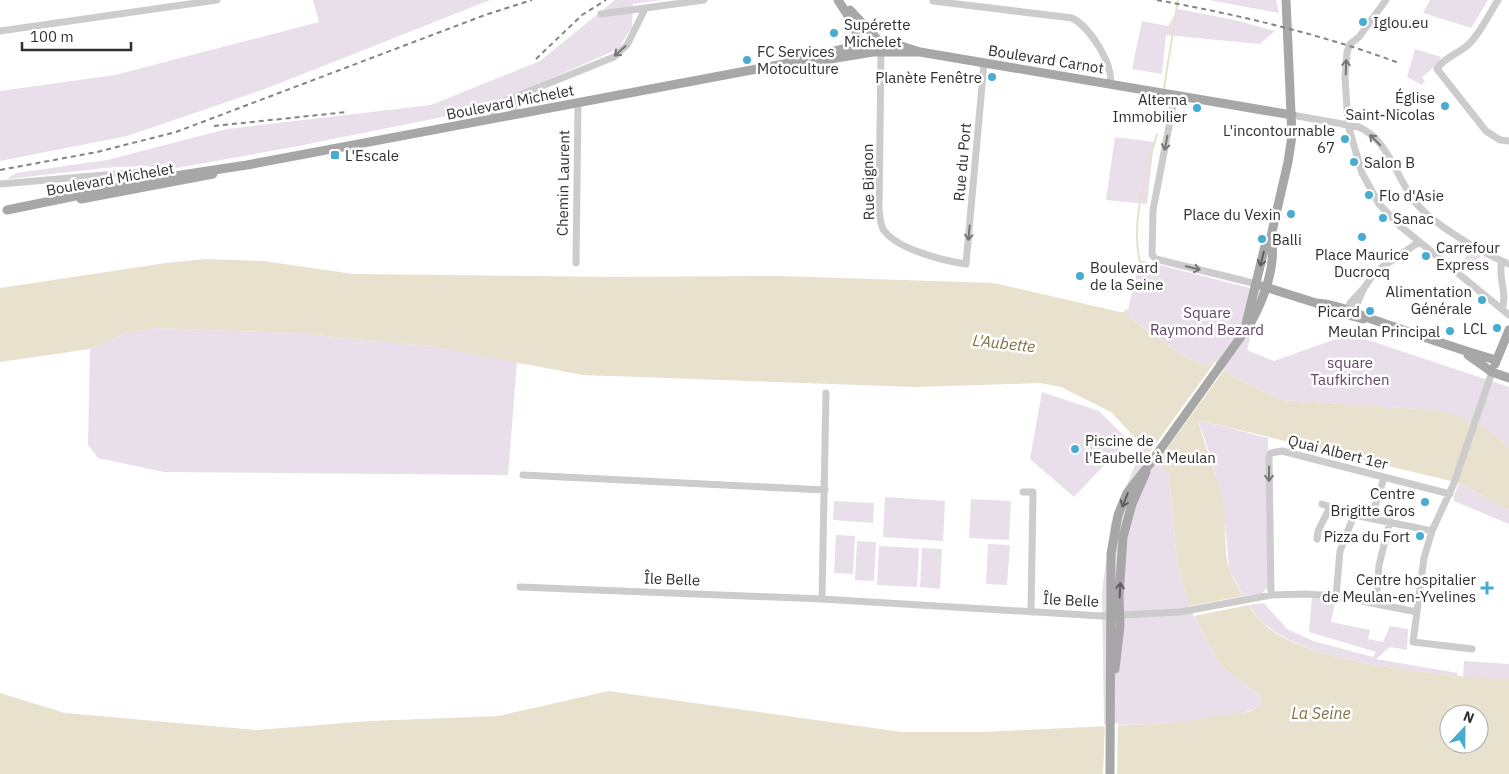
<svg xmlns="http://www.w3.org/2000/svg" width="1509" height="774" font-family="'IBM Plex Sans',sans-serif">
	<rect width="100%" height="100%" fill="#fff"/>
	<path fill="#e8dfea" d="M313 0H490L265 89 127 136 0 161V91L115 75 319 22Z
		M615 0H661L633 4 632 27 618 49 482 109 293 147 160 171 148 166 114 167 7 179 16 173 107 160 227 129 431 105 540 61Z
		M1209 0H1276L1279 13Z
		M1430 0H1488L1471 28 1423 13Z
		M1178 9 1235 20 1275 31 1260 44 1166 35 1162 74 1132 69 1142 21 1168 26Z
		M1415 49 1441 57 1438 64 1422 77 1425 81 1422 85 1407 77Z
		M1115 137 1154 142 1147 204 1106 200Z
		M1470 249 1481 256 1464 271 1460 267Z
		M1140 260 1262 291 1247 350 1274 361 1350 334 1509 387V447L1486 427 1466 423 1467 420 1435 410 1282 400 1232 376 1215 362 1208 365 1201 364 1179 353 1128 316 1127 313Z
		M154 328 294 333 429 346 517 362 508 475 164 472 98 458 88 445 90 349 124 334Z
		M1042 392 1099 411 1128 440 1074 497 1030 459Z
		M1198 420 1268 438V588L1262 593 1243 596 1229 569 1224 507 1212 461Z
		M1143 446 1169 474 1177 561 1189 606 1221 666 1259 695 1260 707C1218 724 1150 724 1104 725L1102 592 1111 523Z
		M1459 483 1509 510V524L1454 501V495Z
		M885 497 945 501 943 541 883 537Z
		M971 499 1011 501 1009 540 969 538Z
		M834 501 874 503 873 523 833 520Z
		M836 535 855 536 853 574 834 573Z
		M857 541 876 542 874 581 855 580Z
		M988 544 1010 545 1007 585 986 584Z
		M879 546 919 548 917 587 877 585Z
		M922 548 942 549 940 589 920 587Z
		M1312 597 1336 598 1331 622 1370 630 1368 639 1383 642 1390 626 1408 629 1407 650 1390 647 1376 659 1458 673 1457 676C1402 669 1309 661 1266 625 1259 620 1254 612 1249 605L1264 603 1287 629 1313 641 1373 657 1376 652 1309 632Z
		M1464 661 1509 664V680L1463 677Z"/>
	<path fill="#e8e1cd" fill-rule="evenodd" d="M206 259 264 261 353 274 615 277 780 276 994 283 1120 312H1124L1126 309 1128 310 1127 313 1130 318 1179 353 1201 364 1208 365 1215 362 1232 376 1282 400 1435 410 1467 419V423L1486 427 1509 447V510L1459 483 1198 420C1205 450 1219 477 1224 507 1227 526 1223 554 1230 571 1238 589 1250 611 1265 625 1311 666 1447 675 1509 680V774H0V693L65 713 257 730 370 721 498 716 609 691 902 732H983L1171 723 1248 712 1260 707 1259 695 1221 666 1189 606 1177 561 1169 474 1111 412 1061 387 1040 383 914 387 583 375 429 346 294 333 154 328 124 334 90 349 0 362V288L166 263ZM1449 714H1479V744H1449Z"/>
	<path fill="#fff" d="M1215 362 1224 370 1157 462 1149 453Z
		M1243 596 1249 605 1194 616 1189 606Z
		M1105 723H1118L1117 774H1103Z"/>
	<g fill="none" stroke-linecap="round" stroke-linejoin="round">
		<path stroke="#e8e1cd" stroke-width="2" d="M1164 88 1178 0
			M1139 272 1142 269C1128 228 1146 174 1157 134"/>
		<path stroke="#ccc" stroke-width="7" d="M1386 0 1359 37 1350 44 1347 52 1345 77 1348 125 1362 173 1379 204 1400 226 1509 315
			M1498 0C1489 14 1481 32 1469 44 1460 53 1443 58 1437 69L1486 131 1500 140 1509 141
			M933 1 1072 18C1090 27 1114 65 1110 84
			M601 14 704 0
			M0 31 217 0
			M881 49 879 210C880 216 880 223 883 229 895 249 945 261 966 264L984 63
			M1175 95 1153 210 1152 255 1156 259 1257 284
			M512 99 515 115
			M1292 115 1359 127C1389 140 1397 180 1416 203 1434 225 1482 253 1509 264
			M493 119 494 110 500 103 614 57 627 45 645 9
			M0 184 139 172 149 177 151 185
			M576 263 578 103
			M1502 309C1508 292 1497 277 1502 261
			M1346 314 1350 303 1362 290
			M1352 315 1364 288 1375 272 1419 242
			M523 475 825 490
			M1023 492H1033L1031 612
			M1322 504 1354 515 1432 531
			M1371 518 1384 478
			M1317 539 1318 531 1330 507
			M520 587 822 599 1102 616 1180 612 1271 595 1306 594 1336 596 1417 612
			M1271 595 1269 457 1271 453 1282 451 1450 494
			M1336 596 1340 551 1354 515
			M822 599 826 393
			M1376 604 1379 565 1390 521
			M1472 649 1413 642 1424 558 1432 531 1454 483 1492 372"/>
		<path stroke="#a7a7a7" stroke-width="9" d="M838 0 854 25 858 39 866 46
			M850 10 881 43
			M806 63 873 52H920L1292 115
			M81 199 213 174
			M7 210 168 177 247 165 778 65 854 46 881 43 898 45 920 52
			M1262 286 1316 303 1329 310 1363 319
			M1316 303C1336 304 1352 312 1371 319 1413 333 1454 348 1496 360
			M1245 328 1265 246 1271 236 1288 162 1292 136 1286 0
			M1468 355 1492 372 1509 378
			M1495 364 1509 330
			M1115 669 1120 626 1119 596 1123 537 1132 504 1146 472
			M1110 774 1111 554 1118 515 1127 493 1152 461 1250 324C1264 299 1277 265 1271 236"/>
		<path stroke="#848484" stroke-width="2" stroke-dasharray="5 4" stroke-linecap="butt" d="M1157 0C1239 15 1321 34 1399 63
			M536 59 582 15 606 0
			M214 126 347 112
			M0 170 97 152 176 132 485 15 532 0"/>
	</g>
	<defs><path id="oneway-shaft" d="M-6 0H5M1.5-3L5.5 0L1.5 3" fill="none" stroke-width="1.6" stroke-linecap="round" stroke-linejoin="round" transform="scale(1.25)"/></defs>
	<g stroke="#767676">
		<use href="#oneway-shaft" transform="translate(620 51) rotate(138)"/>
		<use href="#oneway-shaft" transform="translate(1346 67) rotate(-88)"/>
		<use href="#oneway-shaft" transform="translate(1375 140) rotate(-135)"/>
		<use href="#oneway-shaft" transform="translate(1166 143) rotate(101)"/>
		<use href="#oneway-shaft" transform="translate(969 233) rotate(95)"/>
		<use href="#oneway-shaft" transform="translate(1193 268) rotate(14)"/>
		<use href="#oneway-shaft" transform="translate(1269 474) rotate(90)"/>
	</g>
	<g stroke="#5f5f5f">
		<use href="#oneway-shaft" transform="translate(1262 259) rotate(104)"/>
		<use href="#oneway-shaft" transform="translate(1125 500) rotate(112)"/>
		<use href="#oneway-shaft" transform="translate(1120 590) rotate(-87)"/>
	</g>
	<g fill="#46acd1" stroke="#fff" stroke-width="2">
		<circle cx="1363" cy="22" r="5"/>
		<circle cx="834" cy="33" r="5"/>
		<circle cx="747" cy="60" r="5"/>
		<circle cx="992" cy="77" r="5"/>
		<circle cx="1445" cy="106" r="5"/>
		<circle cx="1197" cy="108" r="5"/>
		<circle cx="1345" cy="139" r="5"/>
		<rect x="330" y="150" width="10" height="10" rx="2.5"/>
		<circle cx="1354" cy="162" r="5"/>
		<circle cx="1369" cy="195" r="5"/>
		<circle cx="1291" cy="214" r="5"/>
		<circle cx="1383" cy="218" r="5"/>
		<circle cx="1362" cy="237" r="5"/>
		<circle cx="1262" cy="239" r="5"/>
		<circle cx="1426" cy="256" r="5"/>
		<circle cx="1080" cy="276" r="5"/>
		<circle cx="1482" cy="300" r="5"/>
		<circle cx="1370" cy="311" r="5"/>
		<circle cx="1497" cy="328" r="5"/>
		<circle cx="1450" cy="331" r="5"/>
		<circle cx="1075" cy="449" r="5"/>
		<circle cx="1425" cy="502" r="5"/>
		<circle cx="1420" cy="536" r="5"/>
		<path d="M1484.5 580.5h5v5h5v5h-5v5h-5v-5h-5v-5h5z"/>
	</g>
	<g text-anchor="middle" dominant-baseline="central" stroke-width="5" stroke-linejoin="round" paint-order="stroke">
		<g font-size="15" fill="#2f2f2f" stroke="#fff" text-anchor="end">
			<text x="1373" y="22" text-anchor="start">Iglou.eu</text>
			<text x="844" y="24" text-anchor="start">Supérette<tspan x="844" dy="17">Michelet</tspan></text>
			<text x="757" y="51" text-anchor="start">FC Services<tspan x="757" dy="17">Motoculture</tspan></text>
			<text x="982" y="77">Planète Fenêtre</text>
			<text x="1435" y="97">Église<tspan x="1435" dy="17">Saint-Nicolas</tspan></text>
			<text x="1187" y="99">Alterna<tspan x="1187" dy="17">Immobilier</tspan></text>
			<text x="1335" y="130">L'incontournable<tspan x="1335" dy="17">67</tspan></text>
			<text x="345" y="155" text-anchor="start">L'Escale</text>
			<text x="1364" y="162" text-anchor="start">Salon B</text>
			<text x="1379" y="195" text-anchor="start">Flo d'Asie</text>
			<text x="1281" y="214">Place du Vexin</text>
			<text x="1393" y="218" text-anchor="start">Sanac</text>
			<text x="1272" y="239" text-anchor="start">Balli</text>
			<text x="1436" y="247" text-anchor="start">Carrefour<tspan x="1436" dy="17">Express</tspan></text>
			<text x="1362" y="254" text-anchor="middle">Place Maurice<tspan x="1362" dy="17">Ducrocq</tspan></text>
			<text x="1090" y="267" text-anchor="start">Boulevard<tspan x="1090" dy="17">de la Seine</tspan></text>
			<text x="1472" y="291">Alimentation<tspan x="1472" dy="17">Générale</tspan></text>
			<text x="1360" y="311">Picard</text>
			<text x="1487" y="328">LCL</text>
			<text x="1440" y="331">Meulan Principal</text>
			<text x="1085" y="440" text-anchor="start">Piscine de<tspan x="1085" dy="17">l'Eaubelle à Meulan</tspan></text>
			<text x="1415" y="493">Centre<tspan x="1415" dy="17">Brigitte Gros</tspan></text>
			<text x="1410" y="536">Pizza du Fort</text>
			<text x="1476" y="579">Centre hospitalier<tspan x="1476" dy="17">de Meulan-en-Yvelines</tspan></text>
		</g>
		<g font-size="15" fill="#2f2f2f" stroke="#fff">
			<text transform="translate(1046 59) rotate(9)">Boulevard Carnot</text>
			<text transform="translate(510 102) rotate(-11)">Boulevard Michelet</text>
			<text transform="translate(962 162) rotate(-85)">Rue du Port</text>
			<text transform="translate(110 179) rotate(-10)">Boulevard Michelet</text>
			<text transform="translate(868 182) rotate(-91)">Rue Bignon</text>
			<text transform="translate(563 183) rotate(-89)">Chemin Laurent</text>
			<text transform="translate(1338 452) rotate(14)">Quai Albert 1er</text>
			<text transform="translate(672 579) rotate(2)">Île Belle</text>
			<text transform="translate(1071 600) rotate(3)">Île Belle</text>
		</g>
		<g font-size="15" fill="#614166" stroke="#fff">
			<text x="1207" y="312">Square<tspan x="1207" dy="17">Raymond Bezard</tspan></text>
			<text x="1350" y="362">square<tspan x="1350" dy="17">Taufkirchen</tspan></text>
		</g>
		<g font-size="16" font-style="italic" fill="#827143" stroke="#fff">
			<text transform="translate(1004 343) rotate(6)">L'Aubette</text>
			<text x="1321" y="713">La Seine</text>
		</g>
	</g>
	<g transform="translate(1464 729) rotate(22)"><circle r="24" fill="#ffffff" stroke="#acacac"/>
	<path d="M0-4L9 19L0 12L-9 19Z" fill="#46acd1"/>
	<text y="-8" font-size="14" font-weight="bold" text-anchor="middle" fill="#2f2f2f">N</text>
	</g>
	<path d="M22 42v8h109v-8" fill="none" stroke="#2f2f2f" stroke-width="2.5"/>
	<text x="30" y="42" font-size="15" fill="#2f2f2f" stroke="#ffffff" stroke-width="4" paint-order="stroke">100 m</text>
</svg>
